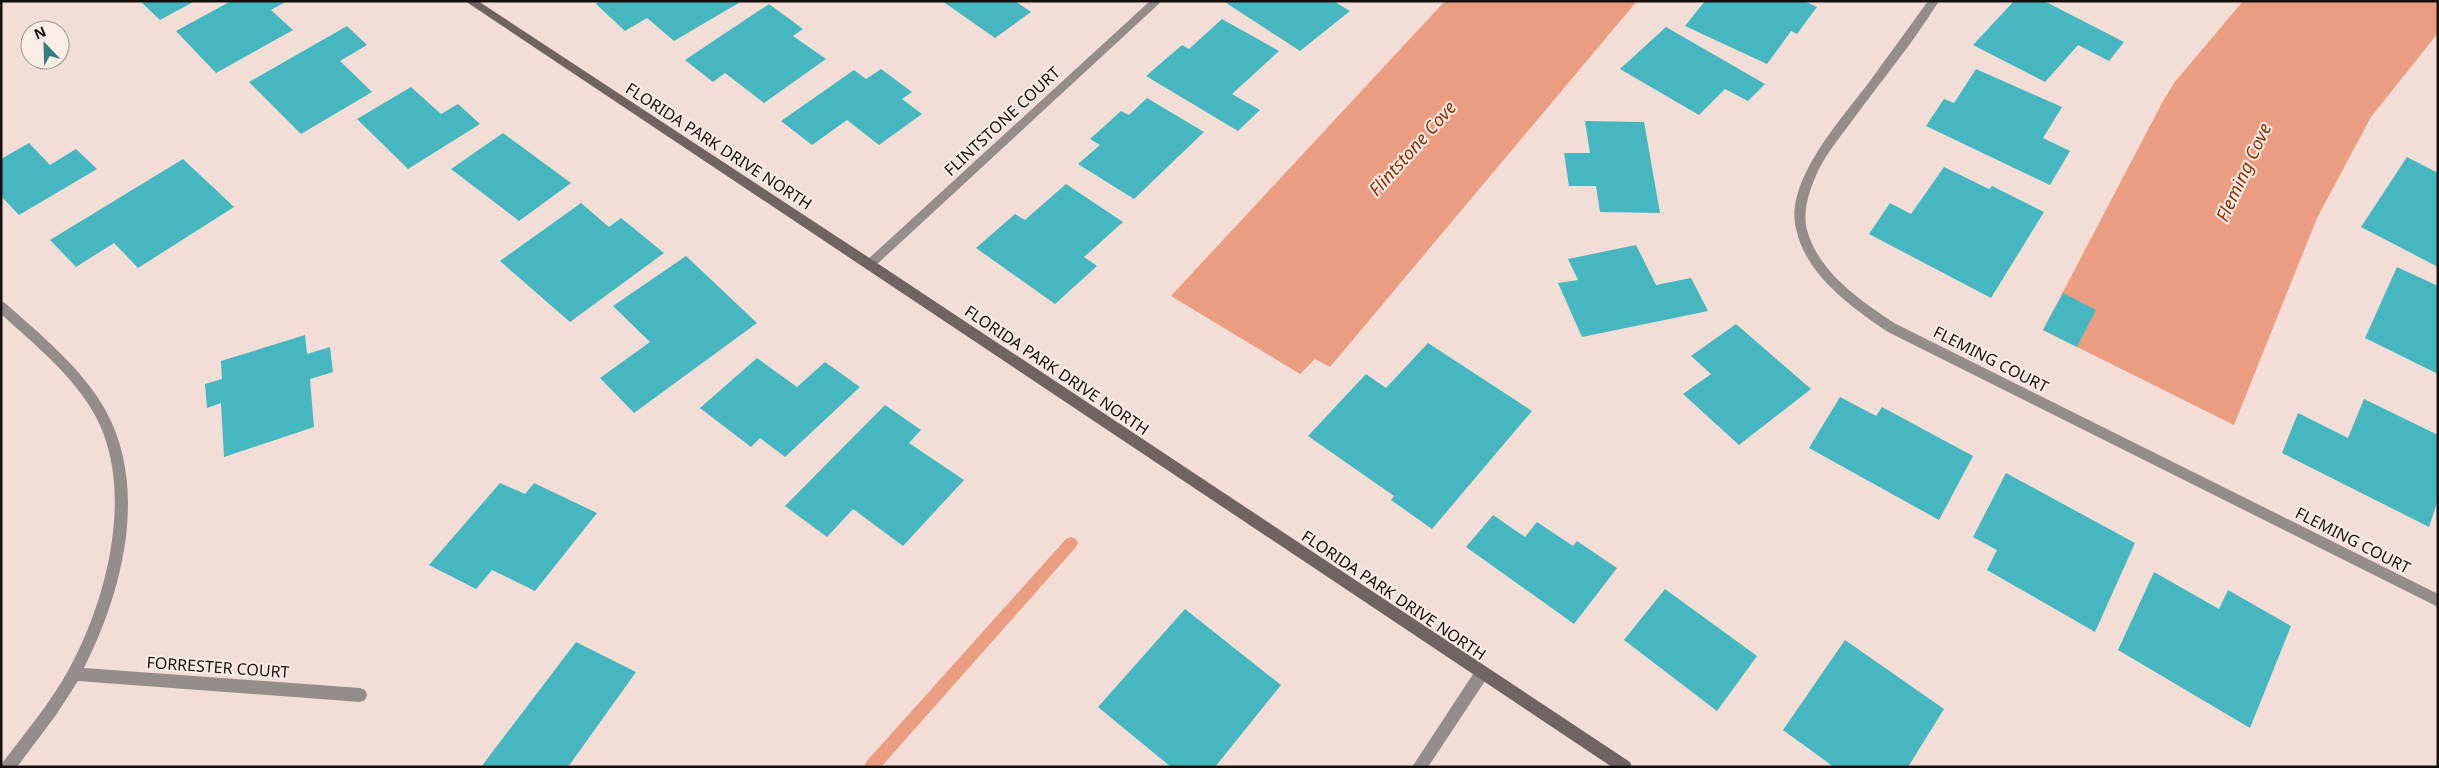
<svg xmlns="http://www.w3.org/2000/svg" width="2439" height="768" font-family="'Noto Sans',sans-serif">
	<rect width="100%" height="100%" fill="#f2ded6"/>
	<path fill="#eb9d81" d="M1445 1H1637L1330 367 1315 359 1300 374 1171 296Z
		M2243 1H2438V33L2371 117 2317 218 2234 425 2043 330 2162 103 2174 83Z"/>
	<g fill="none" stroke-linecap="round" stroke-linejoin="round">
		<path fill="#eb9d81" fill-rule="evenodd" d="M1071 537 1076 539 1078 543 1076 547 881 767H864L866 762 1066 539Z"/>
	</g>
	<path fill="#46b7c0" d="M140 1H195L160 20Z
		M231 1H287L271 10 293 30 216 73 176 31Z
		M600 1H742L674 41 647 18 625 31 596 4Z
		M942 1H1015L1031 12 995 38Z
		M1223 1H1333L1350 11 1300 51Z
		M1705 1H1804L1817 7 1797 34 1791 31 1767 64 1685 26Z
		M2014 1H2044L2124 42 2109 61 2078 45 2045 82 1973 45Z
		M769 4 803 29 793 36 826 59 764 103 725 73 713 82 685 60Z
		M1222 19 1279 51 1232 94 1260 110 1238 131 1146 76 1182 45 1189 49Z
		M347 26 367 45 340 61 372 92 301 134 249 82Z
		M1666 27 1765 84 1748 101 1725 89 1699 115 1620 69Z
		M881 69 912 92 902 99 922 114 879 145 847 120 812 145 781 121 854 70 866 79Z
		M1976 69 2062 107 2043 138 2070 151 2050 185 1926 126 1944 99 1954 103Z
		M411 87 441 114 458 104 480 124 408 169 357 119Z
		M1147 98 1204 132 1134 199 1078 164 1100 145 1090 139 1121 111 1129 115Z
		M1585 121 1644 122 1660 213 1600 212 1596 186H1569L1564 153H1590Z
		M503 133 571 183 519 221 451 169Z
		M29 143 50 165 76 149 97 169 19 215 1 196V159Z
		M2407 157 2438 173V267L2361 227Z
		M183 159 234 207 138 268 114 243 76 267 50 240Z
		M1944 167 1989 189 1992 186 2044 212 1991 298 1869 234 1890 203 1911 214Z
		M1066 184 1123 222 1084 257 1097 266 1055 304 976 248 1015 214 1025 220Z
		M581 203 609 227 621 218 664 253 570 322 500 261Z
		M1636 245 1656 285 1691 278 1708 311 1582 337 1558 283 1578 280 1568 259Z
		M686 256 757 323 634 413 600 378 650 342 613 306Z
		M2397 267 2438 286V374L2365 338Z
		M2063 293 2096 310 2077 347 2043 330Z
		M1736 324 1811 389 1739 445 1683 394 1711 374 1691 356Z
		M305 335 307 354 330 347 333 372 310 379 314 427 224 457 221 403 207 408 205 384 222 379 221 361Z
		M1428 343 1532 411 1432 529 1391 500 1394 496 1308 436 1366 374 1386 388Z
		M757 358 797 387 825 362 860 387 785 457 760 438 751 447 700 408Z
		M1840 397 1876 416 1882 407 1973 456 1939 520 1809 448Z
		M2364 399 2438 435V500L2429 527 2282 453 2298 413 2348 438Z
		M885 405 921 430 909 443 964 480 903 546 853 509 827 537 785 506Z
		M2006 473 2135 543 2095 632 1987 570 1997 550 1973 537Z
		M500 483 525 494 534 483 597 513 535 591 492 570 476 589 429 565Z
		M1493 515 1525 537 1537 522 1573 546 1577 541 1617 568 1574 624 1466 547Z
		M2154 572 2219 609 2228 590 2291 626 2250 728 2118 650Z
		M1665 589 1757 656 1717 711 1624 640Z
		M1185 609 1281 685 1215 767H1171L1098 707Z
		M1845 640 1944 709 1908 767H1834L1783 730Z
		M576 642 636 672 568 767H481Z"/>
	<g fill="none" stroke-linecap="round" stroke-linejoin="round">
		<path fill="#958d8a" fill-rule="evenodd" d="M1150 1H1162L874 267H866L864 264 866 261Z
			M1928 1H1939C1913 43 1881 81 1852 121 1840 137 1827 153 1818 171 1810 189 1802 210 1807 230 1818 272 1862 302 1896 324L2438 594V607L1888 332C1851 307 1806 275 1796 229 1784 181 1843 117 1870 81 1889 54 1909 28 1928 1Z
			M1 301 5 303C41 335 82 368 106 411 149 490 122 593 84 668L360 688 365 690 367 695 365 700 360 702 78 681 56 715 17 767H1L3 762C26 732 51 702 69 669 107 600 135 491 96 417 74 376 35 345 1 314Z
			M1482 666 1487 668 1489 673 1487 678 1428 767H1412L1477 668Z"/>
		<path fill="#706460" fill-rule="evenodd" d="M465 1H478L874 261 1630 762 1632 767H1612Z"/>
	</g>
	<g text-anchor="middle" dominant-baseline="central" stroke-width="4" stroke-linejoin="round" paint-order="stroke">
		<g font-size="16" fill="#16100d" stroke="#fcece6">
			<text transform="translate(1002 121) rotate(-43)">FLINTSTONE COURT</text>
			<text transform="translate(719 146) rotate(33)">FLORIDA PARK DRIVE NORTH</text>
			<text transform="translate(1991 359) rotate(27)">FLEMING COURT</text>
			<text transform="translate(1057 370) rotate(34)">FLORIDA PARK DRIVE NORTH</text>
			<text transform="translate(2353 540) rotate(27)">FLEMING COURT</text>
			<text transform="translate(1394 595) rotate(34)">FLORIDA PARK DRIVE NORTH</text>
			<text transform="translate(218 667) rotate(4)">FORRESTER COURT</text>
		</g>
		<g font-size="18" font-style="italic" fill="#892f03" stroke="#fcece6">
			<text transform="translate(1412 148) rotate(-48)">Flintstone Cove</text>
			<text transform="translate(2243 172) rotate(-65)">Fleming Cove</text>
		</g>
	</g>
	<rect width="2439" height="768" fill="none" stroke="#16100d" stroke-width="5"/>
	<g transform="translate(45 45) rotate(337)"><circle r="24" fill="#fcece6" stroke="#a0948f"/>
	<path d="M0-4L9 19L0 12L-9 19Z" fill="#357d83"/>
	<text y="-8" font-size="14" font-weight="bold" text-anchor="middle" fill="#16100d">N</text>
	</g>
</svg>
